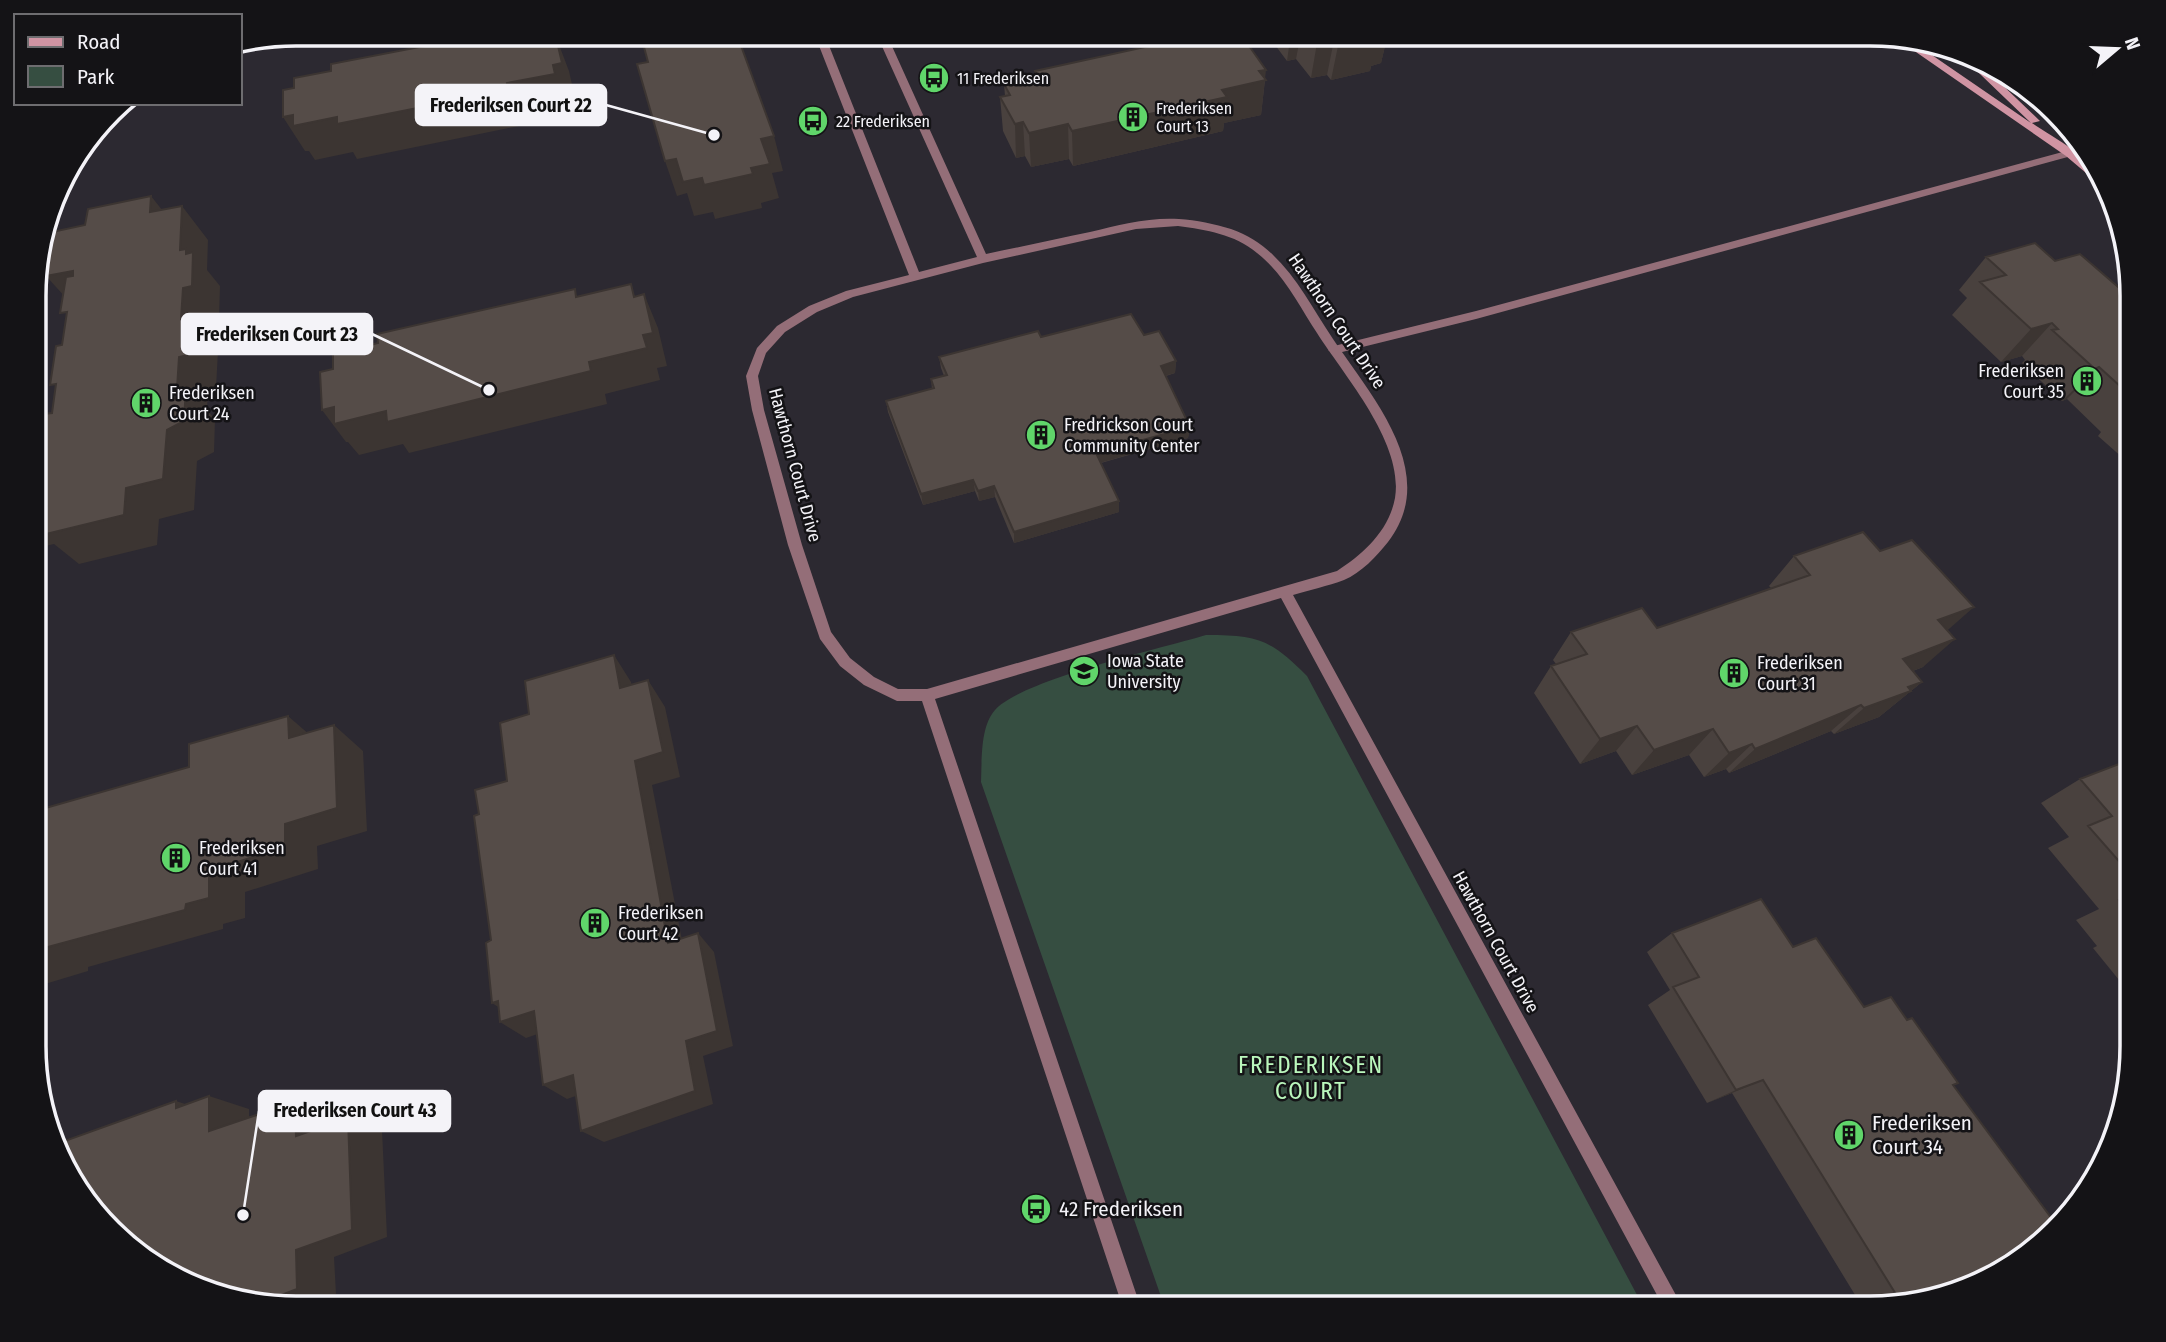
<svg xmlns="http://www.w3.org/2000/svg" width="2166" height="1342" font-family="'Fira Sans Condensed',sans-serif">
	<rect width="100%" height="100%" fill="#2c2931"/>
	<path fill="#364e41" d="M1206 635C1258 635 1270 639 1307 676L1644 1308H1165L981 782C982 760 980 727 995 710 1021 680 1163 648 1206 635Z"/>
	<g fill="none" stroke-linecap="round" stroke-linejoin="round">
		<path fill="#946e78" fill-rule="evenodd" d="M2081 147 2086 152 1476 319 1334 354 1328 350 1334 346 1476 311Z"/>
		<path fill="#946e78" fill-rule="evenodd" d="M814 33H824L919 272 977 257 876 33H886L986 254C1021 247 1056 239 1090 232 1119 225 1149 217 1179 219 1196 220 1215 224 1231 229 1282 246 1305 297 1333 339 1372 397 1441 473 1388 542 1377 556 1361 573 1344 580 1328 586 1309 590 1293 595L1683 1308H1664L1281 598 935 699 1141 1308H1123L922 701H897L864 685 840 666 820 639 788 545 752 410 746 376 757 348 777 326 809 306 846 291 909 275ZM1178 226C1207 230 1234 234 1257 253 1284 274 1299 306 1317 333 1345 377 1404 443 1395 498 1389 531 1363 554 1337 571L927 689H898L874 677 850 658 831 632 802 545 764 410 758 376 766 353 785 332 817 312 853 297 983 263 1136 229Z"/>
		<path fill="#d094a3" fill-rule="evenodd" d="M1899 38 1910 40 2031 123 1955 50 1956 48 1971 55 2040 121 2032 123C2054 138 2096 160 2104 185L2099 184 2066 156 1900 41Z"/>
	</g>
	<path fill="#49413e" d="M1266 33H1388L1381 63 1371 66 1370 71 1331 80 1327 75 1311 78 1296 59 1287 61Z
		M1191 45 1265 80 1261 115 1224 123 1223 131 1073 166 1069 159 1031 167 1025 156 1016 158 1003 131 1000 97 1005 96 1004 84 1036 78 1035 71Z
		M1986 257 2055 261 2132 299V466L2098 436 2101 432 2067 399 2062 401 2022 363 2025 360 2022 356 2001 362 1952 315 1967 298 1959 290Z
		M1144 335 1176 361 1175 373 1166 376 1190 427 1188 438 1101 463 1119 512 1014 543 995 497 979 501 975 491 923 505 888 412 886 401 932 389 931 379 944 376 941 368 939 357 1041 337Z
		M1794 556 1947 630 1923 667 1913 671 1922 682 1879 717 1834 734 1831 731 1729 773 1726 769 1704 777 1689 755 1632 775 1616 751 1580 764 1534 693 1551 666 1556 664 1553 660 1571 632 1657 628 1771 588 1769 586Z
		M2132 759V996L2093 948 2097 946 2076 920 2099 909 2048 848 2069 837 2041 803 2080 779Z
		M1672 933 1793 947 1864 1007 1953 1085 2001 1274 1887 1308H1863L1732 1093 1707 1103 1648 1005 1670 990 1647 952Z"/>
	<path fill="#3c3532" d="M547 33 559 64 556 37 569 71 575 98 567 100 569 108 522 118 524 125 357 159 353 152 315 160 309 151H305L283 117 293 115 337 117 507 83 547 38Z
		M1291 33H1301L1296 59 1287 61Z
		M1366 33H1388L1381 63 1371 66 1370 71 1331 80 1338 46Z
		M1334 40 1327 75 1311 78 1317 43Z
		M1266 70 1261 115 1224 123 1223 131 1073 166 1072 131 1222 90 1259 71Z
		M1023 122 1025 156 1016 158 1015 124Z
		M1068 124 1069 159 1031 167 1029 133Z
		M774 136 783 171 772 173 779 198 761 203 762 208 715 219 713 212 694 216 687 193 677 196 665 161Z
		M151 196 178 230 150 212Z
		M182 206 208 240 207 270 220 286 219 320 210 322V341L218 351 216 388 208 390 207 410 215 419 214 452 197 461 194 510 159 519 157 545 79 564 54 544 41 547 35 543V510L126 488 167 430 177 389 181 319 180 250Z
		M73 271 77 310 46 276Z
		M644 294 658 328 667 366 657 368 660 380 605 394 607 404 409 453 403 444 359 455 348 442H346L322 410 334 407 589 362 643 335Z
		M2052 323 2022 356 2001 362 2031 329Z
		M1176 361 1175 373 1160 377 1161 366Z
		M2099 367 2067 399 2062 401 2095 369Z
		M1190 427 1188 438 1096 464V453Z
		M973 480 975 491 923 505 921 494Z
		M994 486 995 497 979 501 978 491Z
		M1119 501V512L1014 543V532Z
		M1974 607 1941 636 1938 620Z
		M1955 639 1923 667 1872 686 1903 659Z
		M614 655 631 682 637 715 620 688Z
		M648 680 665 707 680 777 652 785 686 961 668 943 635 761Z
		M1922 682 1879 717 1834 734 1864 708 1908 687Z
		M1861 705 1831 731 1729 773 1755 749Z
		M288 716 318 742 289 738Z
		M334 725 363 751 367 831 317 846 318 869 245 892V918L223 924V929L88 967V971L35 987V955L44 948 186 904 209 871 285 824Z
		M1637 726 1616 751 1580 764 1600 739Z
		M1713 729 1689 755 1632 775 1654 750Z
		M1752 744 1726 769 1704 777 1729 753Z
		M698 933 714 952 733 1046 703 1056 713 1104 604 1142 581 1131 686 1041Z
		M498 1001 534 1011 558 1027 526 1038 500 1022 514 1017 492 1003Z
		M573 1075 596 1089 567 1099 543 1085Z
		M1763 1080 1732 1093 1707 1103 1736 1090Z
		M209 1096 249 1109V1143L209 1131 176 1108V1101L209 1112Z
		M295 1102 331 1115 332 1147 296 1136Z
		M348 1118 382 1130 387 1237 334 1257 336 1294 295 1309 258 1304 296 1250Z"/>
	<path fill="#554c48" stroke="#3c3532" stroke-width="2" d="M492 33H498L499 38 526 33H546L547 38 556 37 562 63 553 65 555 74 507 83 508 90 337 124V117L293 126V115L283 117V90L294 88V78L331 71V64Z
		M656 33H724L728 46 740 43 774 136 761 139 770 164 751 168 753 174 704 185 702 178 683 182 676 159 665 161 637 64 648 62 641 36Z
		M1309 33H1374L1377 37 1338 46 1334 40 1317 43Z
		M1232 36 1239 44 1247 43 1266 70 1259 71 1266 80 1222 90 1227 97 1072 131 1068 124 1029 133 1023 122 1015 124 1000 97 1010 95 1004 84 1039 77 1035 71 1186 38 1191 45Z
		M151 196 150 212 182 206 180 250 186 249V254L193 252 192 286 183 288 181 319 190 318 188 355 179 357 177 389 186 387 184 421 167 430 163 479 126 488 124 515 42 535 46 507 35 510V455L45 453 46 448 39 449 43 414 52 413 56 384 50 385 56 346 62 345 67 312 60 313 66 277 73 276V271L46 276 52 232 85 225 88 209Z
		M2035 243 2055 261 2080 254 2132 299V397L2099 367 2095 369 2052 330 2058 329 2052 323 2031 329 1980 282 2006 275 1986 257Z
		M631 284 634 297 644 294 653 333 643 335 647 348 589 362 591 371 387 422 386 411 334 424V407L322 410 320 372 333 369V354L378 343 377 334 575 289 576 297Z
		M1131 314 1144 335 1159 331 1176 361 1161 366 1190 427 1096 453 1119 501 1014 532 994 486 978 491 973 480 921 494 886 401 934 388 931 379 947 375 939 357 1038 331 1041 337Z
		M1863 532 1880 551 1912 540 1974 607 1938 620 1955 639 1903 659 1922 682 1908 687 1911 691 1864 708 1861 705 1755 749 1752 744 1729 753 1713 729 1654 750 1637 726 1600 739 1551 666 1587 654 1571 632 1642 608 1657 628 1669 624 1810 575 1794 556Z
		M614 655 620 688 648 680 663 752 635 761 668 943 698 933 717 1031 686 1041 695 1091 581 1131 573 1075 543 1085 534 1011 500 1022 498 1001 492 1003 486 943 491 940 474 816 479 814 475 790 507 781 500 723 529 714 525 681Z
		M288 716 289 738 334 725 337 808 285 824V847L209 871V898L186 904 185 910 44 948V952L35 955V811L189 767V744Z
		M2132 759V876L2088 826 2112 816 2080 779Z
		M2132 895V916L2119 900Z
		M1761 899 1793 947 1816 938 1864 1007 1891 997 1907 1020 1912 1018 1958 1083 1953 1085 2055 1223 2001 1274 1902 1304 1763 1080 1736 1090 1673 987 1699 977 1672 933Z
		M209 1096V1131L295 1102 296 1136 348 1118 352 1230 296 1250 297 1289 258 1304 227 1300 150 1265 77 1192 59 1143 176 1101V1108Z"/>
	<defs>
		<g id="bus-disc" transform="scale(1.575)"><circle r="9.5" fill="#60d56a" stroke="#141316"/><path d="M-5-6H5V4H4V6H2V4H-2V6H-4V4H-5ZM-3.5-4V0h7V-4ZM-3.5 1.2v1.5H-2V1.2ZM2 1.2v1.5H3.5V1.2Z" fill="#111"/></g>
		<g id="building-disc" transform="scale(1.575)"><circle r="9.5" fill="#60d56a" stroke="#141316"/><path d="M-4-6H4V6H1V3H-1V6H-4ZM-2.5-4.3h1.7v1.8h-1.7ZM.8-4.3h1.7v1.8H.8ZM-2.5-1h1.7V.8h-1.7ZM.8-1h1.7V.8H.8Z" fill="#111"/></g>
		<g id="university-disc" transform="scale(1.575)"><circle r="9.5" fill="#60d56a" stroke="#141316"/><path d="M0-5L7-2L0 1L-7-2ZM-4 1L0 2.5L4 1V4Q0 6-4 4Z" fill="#111"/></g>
	</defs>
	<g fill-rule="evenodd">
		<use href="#bus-disc" x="934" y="78"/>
		<use href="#building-disc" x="1133" y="117"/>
		<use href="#bus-disc" x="813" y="121"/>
		<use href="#building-disc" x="2087" y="381"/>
		<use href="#building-disc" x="146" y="403"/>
		<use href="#building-disc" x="1041" y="435"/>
		<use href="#university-disc" x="1084" y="671"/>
		<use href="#building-disc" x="1734" y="673"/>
		<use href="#building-disc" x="176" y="858"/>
		<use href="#building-disc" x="595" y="923"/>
		<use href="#building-disc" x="1849" y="1135"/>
		<use href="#bus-disc" x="1036" y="1209"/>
	</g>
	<g text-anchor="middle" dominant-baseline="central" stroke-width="5" stroke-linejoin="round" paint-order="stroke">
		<g font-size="16" fill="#f4f3f8" stroke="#141316" text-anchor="start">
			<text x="957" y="78">11 Frederiksen</text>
			<text x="1156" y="108">Frederiksen<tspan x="1156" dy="18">Court 13</tspan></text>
			<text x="836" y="121">22 Frederiksen</text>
		</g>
		<g font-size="18" fill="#f4f3f8" stroke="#141316">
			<text transform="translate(1337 321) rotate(56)">Hawthorn Court Drive</text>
			<text transform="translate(795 465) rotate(75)">Hawthorn Court Drive</text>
			<text transform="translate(1496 942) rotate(61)">Hawthorn Court Drive</text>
		</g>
		<g font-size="18" fill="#f4f3f8" stroke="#141316" text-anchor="start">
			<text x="2064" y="371" text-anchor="end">Frederiksen<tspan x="2064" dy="21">Court 35</tspan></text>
			<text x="169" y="393">Frederiksen<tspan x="169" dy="21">Court 24</tspan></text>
			<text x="1064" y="425">Fredrickson Court<tspan x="1064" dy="21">Community Center</tspan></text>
			<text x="1107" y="661">Iowa State<tspan x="1107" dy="21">University</tspan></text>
			<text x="1757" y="663">Frederiksen<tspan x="1757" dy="21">Court 31</tspan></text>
			<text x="199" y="848">Frederiksen<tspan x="199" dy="21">Court 41</tspan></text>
			<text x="618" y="913">Frederiksen<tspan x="618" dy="21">Court 42</tspan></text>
		</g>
		<g font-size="21" fill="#f4f3f8" stroke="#141316" text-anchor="start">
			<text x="1872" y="1123">Frederiksen<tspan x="1872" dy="24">Court 34</tspan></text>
			<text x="1059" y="1209">42 Frederiksen</text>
		</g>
		<g font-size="23" letter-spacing="2" fill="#baf7bc" stroke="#141316">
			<text x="1311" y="1065">FREDERIKSEN<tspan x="1311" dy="26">COURT</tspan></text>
		</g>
	</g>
	<path d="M0 0H2166V1342H0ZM296 46H1870A250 250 0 0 1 2120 296V1046A250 250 0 0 1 1870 1296H296A250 250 0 0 1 46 1046V296A250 250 0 0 1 296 46Z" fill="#141316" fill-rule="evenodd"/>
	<path fill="none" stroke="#f4f3f8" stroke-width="3.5" d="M296 46H1870A250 250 0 0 1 2120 296V1046A250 250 0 0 1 1870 1296H296A250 250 0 0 1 46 1046V296A250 250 0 0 1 296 46Z"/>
	<path fill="none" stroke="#f4f3f8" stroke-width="2.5" d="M714 135L606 105M489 390L372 334M243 1215L259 1111"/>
	<g fill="#f4f3f8" stroke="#141316" stroke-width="2.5">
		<circle cx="714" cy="135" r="7"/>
		<circle cx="489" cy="390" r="7"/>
		<circle cx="243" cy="1215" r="7"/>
	</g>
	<g fill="#f4f3f8" stroke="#f4f3f8" stroke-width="2.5">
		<rect x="416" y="85" width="190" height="40" rx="7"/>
		<rect x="182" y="314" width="190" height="40" rx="7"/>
		<rect x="259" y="1091" width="191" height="40" rx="7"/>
	</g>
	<g font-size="19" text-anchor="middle" font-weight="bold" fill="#111">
		<text x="511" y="112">Frederiksen Court 22</text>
		<text x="277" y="341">Frederiksen Court 23</text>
		<text x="355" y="1117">Frederiksen Court 43</text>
	</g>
	<rect x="14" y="14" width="228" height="91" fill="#141316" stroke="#6e6d70" stroke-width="2"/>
	<rect x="28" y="37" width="35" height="10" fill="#d094a3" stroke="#6e6d70" stroke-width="2"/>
	<text x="77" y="49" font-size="21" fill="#f4f3f8">Road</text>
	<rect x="28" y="66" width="35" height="21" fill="#364e41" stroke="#6e6d70" stroke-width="2"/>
	<text x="77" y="84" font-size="21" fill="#f4f3f8">Park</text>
	<g transform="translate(2117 49) rotate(71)" stroke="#141316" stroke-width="5" paint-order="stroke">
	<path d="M0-5L12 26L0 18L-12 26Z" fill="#f4f3f8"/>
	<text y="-10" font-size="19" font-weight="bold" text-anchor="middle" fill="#f4f3f8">N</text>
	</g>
</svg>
